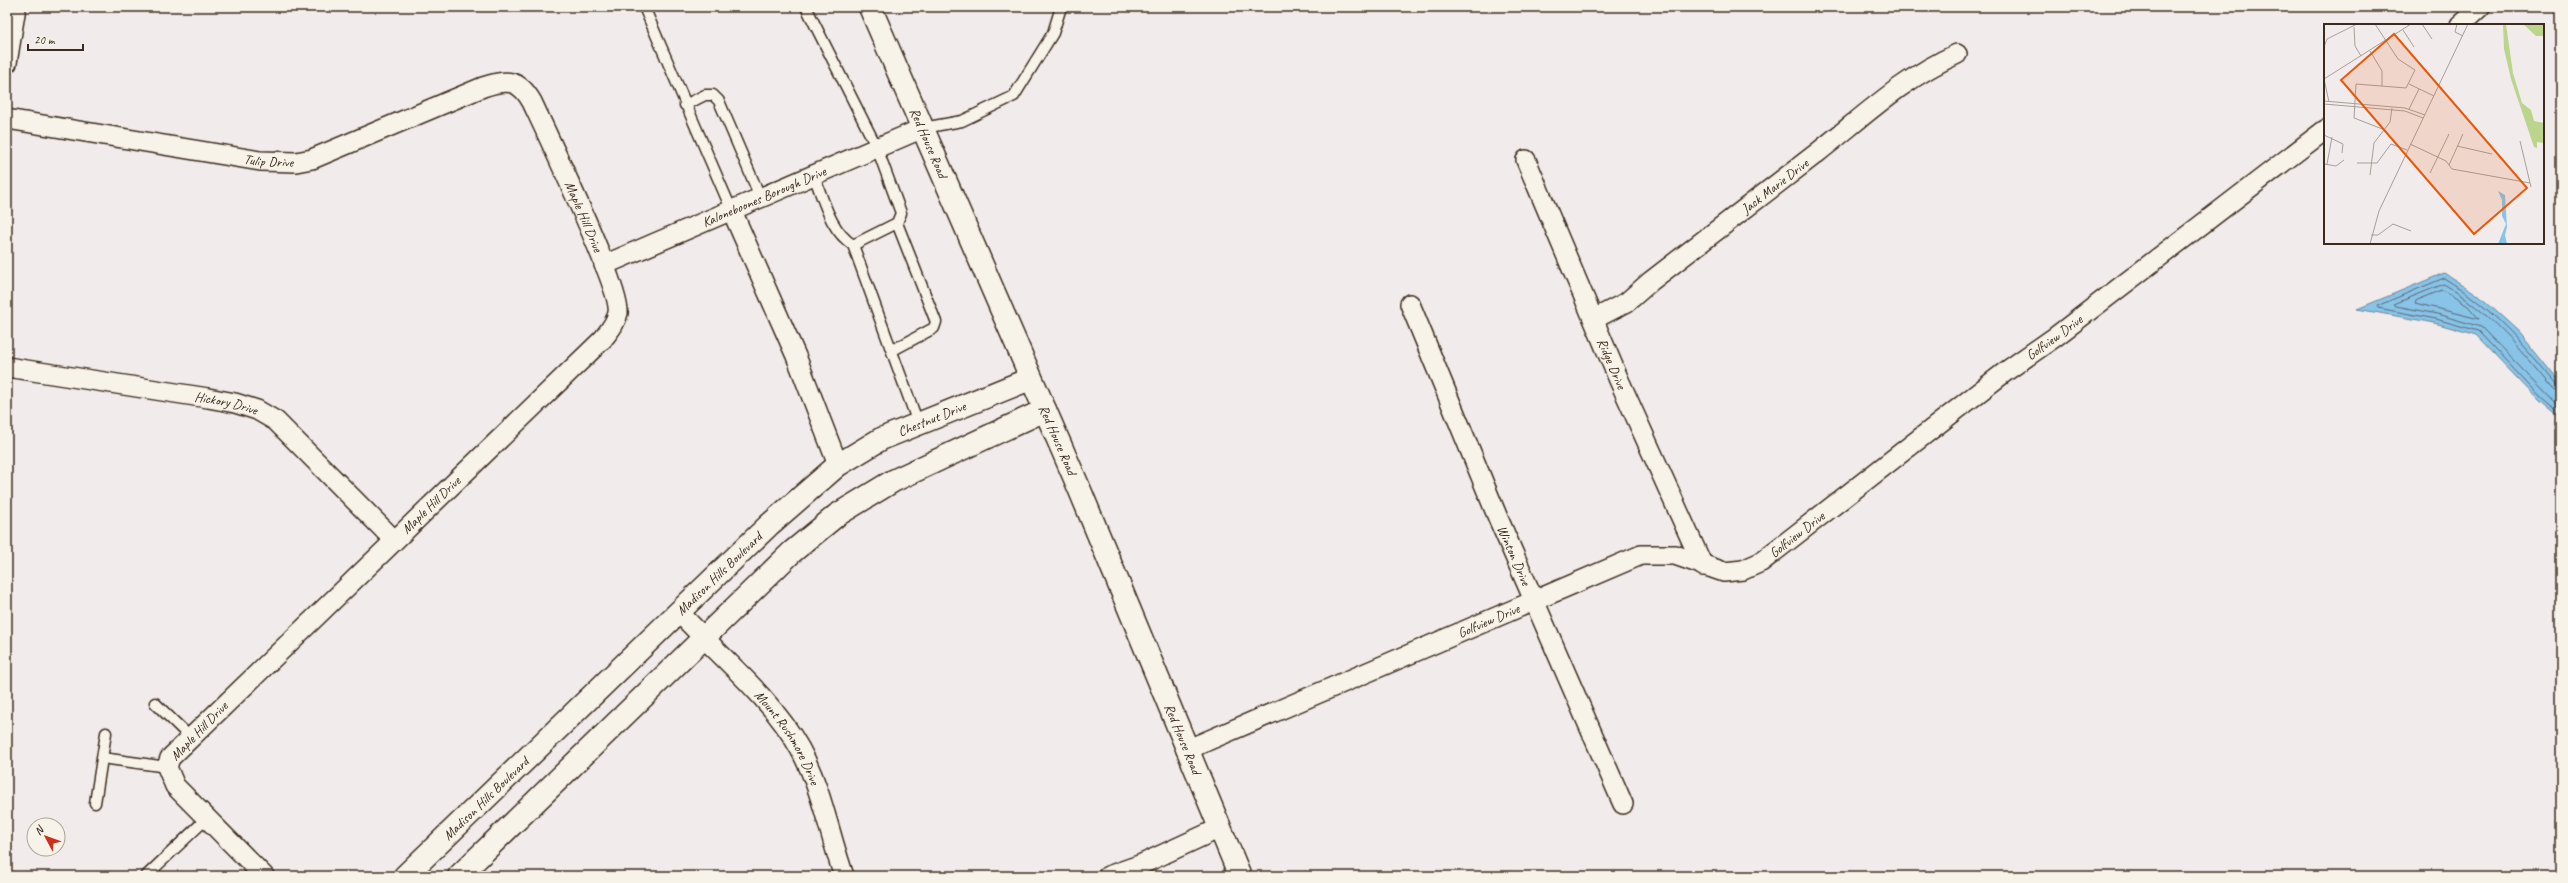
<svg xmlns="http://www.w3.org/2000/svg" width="2568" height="883" font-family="Caveat,sans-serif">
	<rect width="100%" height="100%" fill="#f1eceb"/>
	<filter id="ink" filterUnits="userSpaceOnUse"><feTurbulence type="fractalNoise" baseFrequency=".025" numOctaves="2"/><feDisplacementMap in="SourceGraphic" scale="8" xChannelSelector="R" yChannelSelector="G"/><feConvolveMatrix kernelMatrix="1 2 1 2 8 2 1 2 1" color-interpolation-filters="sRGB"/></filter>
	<g filter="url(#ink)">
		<path fill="#88c3e8" stroke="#698697" d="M2444 273 2477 294 2518 331 2561 384V420L2539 401 2476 335 2435 323 2357 309Z"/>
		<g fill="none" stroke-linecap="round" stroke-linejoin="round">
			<path stroke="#5a676f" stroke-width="1" d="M2443 290 2468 306 2479 319 2415 303 2416 301Z
				M2561 386 2556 384C2521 341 2492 308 2444 278L2377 306 2378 308 2436 319 2478 331 2541 398 2561 415
				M2561 391 2553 388C2518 346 2490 313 2444 284L2394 304 2396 306 2437 314 2481 327 2561 409"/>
			<g stroke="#3b2a1e" stroke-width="13">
				<path id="lane" d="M644 7 732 211
					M806 7 877 148 901 213 897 223 936 322 934 328 893 350
					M685 105 705 95H713L719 101 761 199
					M923 128 962 121 1014 96 1053 33 1061 7
					M814 176C824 201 830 230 853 245L918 423
					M853 245 897 223
					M155 703 190 737
					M102 758 167 767
					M95 803 106 733
					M146 876 206 819"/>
			</g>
			<g stroke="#3b2a1e" stroke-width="22">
				<g id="street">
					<path d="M2460 25 2480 7"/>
					<path d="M7 63 16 7"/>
					<path id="s1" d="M7 119 260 161 296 162 312 159 483 87C507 79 519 79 532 102 546 132 622 291 618 313 616 323 609 331 603 339L170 758 167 767 175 786 264 876"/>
					<path id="s2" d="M1526 160 1619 380 1703 566"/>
					<path d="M732 211 796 356 838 465"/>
					<path id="s3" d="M604 265 923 128"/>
					<path id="s4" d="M1410 304 1498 518 1623 804"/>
					<path id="s5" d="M1594 319 1627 302 1651 281C1706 238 1762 196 1817 153 1863 117 1903 78 1957 54"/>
					<path id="s6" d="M7 367 208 398 235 403 257 410 276 421 394 540"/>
					<path id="s7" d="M679 612C718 655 772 698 800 749 822 789 829 834 844 876"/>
					<path id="s8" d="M1186 750 1641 555H1675L1724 572 1743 570 1761 562 2005 372 2055 337 2325 130"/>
					<path d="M1108 876 1142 864 1220 828"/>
				</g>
			</g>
			<g stroke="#3b2a1e" stroke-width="25">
				<g id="secondary">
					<path id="s9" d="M870 7 1079 488 1240 876"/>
					<path id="s10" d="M405 876 769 525 838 465 881 439 1030 379"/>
					<path d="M459 876 792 552 837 515 893 481 1045 410"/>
				</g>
			</g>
			<use href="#lane" stroke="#f7f3e8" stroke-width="10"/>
			<use href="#street" stroke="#f7f3e8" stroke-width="19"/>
			<use href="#secondary" stroke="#f7f3e8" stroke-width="22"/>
		</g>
	</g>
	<g text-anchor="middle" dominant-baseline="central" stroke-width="3" stroke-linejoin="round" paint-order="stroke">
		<g font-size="14" fill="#3b2a1e" stroke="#f7f3e8">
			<text stroke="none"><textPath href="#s9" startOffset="148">Red House Road</textPath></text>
			<text stroke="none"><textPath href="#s1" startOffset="265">Tulip Drive</textPath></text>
			<text stroke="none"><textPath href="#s5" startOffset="225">Jack Marie Drive</textPath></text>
			<text stroke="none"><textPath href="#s3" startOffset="174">Kaloneboones Borough Drive</textPath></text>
			<text stroke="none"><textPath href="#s1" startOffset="678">Maple Hill Drive</textPath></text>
			<text stroke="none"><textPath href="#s8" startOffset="989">Golfview Drive</textPath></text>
			<text stroke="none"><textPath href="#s2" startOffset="221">Ridge Drive</textPath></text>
			<text stroke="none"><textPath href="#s6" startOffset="222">Hickory Drive</textPath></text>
			<text stroke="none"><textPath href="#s10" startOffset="702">Chestnut Drive</textPath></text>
			<text stroke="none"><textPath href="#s9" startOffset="472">Red House Road</textPath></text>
			<text transform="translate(431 505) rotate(-44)">Maple Hill Drive</text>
			<text stroke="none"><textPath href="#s8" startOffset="665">Golfview Drive</textPath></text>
			<text stroke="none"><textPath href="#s4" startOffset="272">Winton Drive</textPath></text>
			<text stroke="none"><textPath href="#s10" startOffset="436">Madison Hills Boulevard</textPath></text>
			<text stroke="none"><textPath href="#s8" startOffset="329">Golfview Drive</textPath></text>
			<text transform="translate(199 731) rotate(-46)">Maple Hill Drive</text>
			<text stroke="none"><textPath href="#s7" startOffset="167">Mount Rushmore Drive</textPath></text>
			<text stroke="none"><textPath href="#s9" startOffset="796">Red House Road</textPath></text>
			<text stroke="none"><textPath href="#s10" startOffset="112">Madison Hills Boulevard</textPath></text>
		</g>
	</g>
	<g transform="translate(2324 24)">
		<rect width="220" height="220" fill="#f1eceb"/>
		<path d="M179 0H182L189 49 198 79 207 86 210 97 220 99V119L213 118V124L210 123 187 55 180 25ZM199 0H220V12H212Z" fill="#bbd58c"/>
		<path d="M174 167 181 171 183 203 181 211 183 220H174L182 200 178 192V176Z" fill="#88c3e8"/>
		<path fill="none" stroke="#a89e99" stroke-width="1" d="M51 0 74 35 91 46 82 64 32 60 30 94 61 106M98 0 108 15M133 0 131 8 139 12M30 3 31 22 37 32M79 6 90 23M0 23 3 15 33 0M46 27 58 47V62M0 55 87 0M0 55 5 78M85 60 110 72M0 77 81 84 101 91M0 80 81 87 99 94M85 85 95 65M0 111 19 120 18 129M196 117 207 163M86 120 122 137 128 145 206 159M133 122 168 130M33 139H53L67 120 83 126M0 140 12 142 20 136M3 140 8 113M125 141 139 110M106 149 125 110M46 151 50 119 66 98 68 84M47 211H54L69 200 87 207M46 220 55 187 144 0"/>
		<path fill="#e8590c" fill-opacity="0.15" stroke="#e8590c" stroke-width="2" d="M70 10 203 164 150 210 17 56Z"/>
		<rect width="220" height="220" fill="none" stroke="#3b2a1e" stroke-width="2"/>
	</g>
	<rect width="2568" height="883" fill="none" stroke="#f7f3e8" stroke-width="24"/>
	<rect x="12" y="12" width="2544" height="859" fill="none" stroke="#3b2a1e" stroke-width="1.5" filter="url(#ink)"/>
	<g transform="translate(46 837) rotate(311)"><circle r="19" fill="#f7f3e8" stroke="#aca397"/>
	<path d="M0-3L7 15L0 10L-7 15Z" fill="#c8321e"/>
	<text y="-6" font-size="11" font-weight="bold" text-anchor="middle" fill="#3b2a1e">N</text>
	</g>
	<path d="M28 44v6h55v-6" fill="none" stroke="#3b2a1e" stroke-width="2"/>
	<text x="34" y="44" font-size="12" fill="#3b2a1e" stroke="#f7f3e8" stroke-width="3" paint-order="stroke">20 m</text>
</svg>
